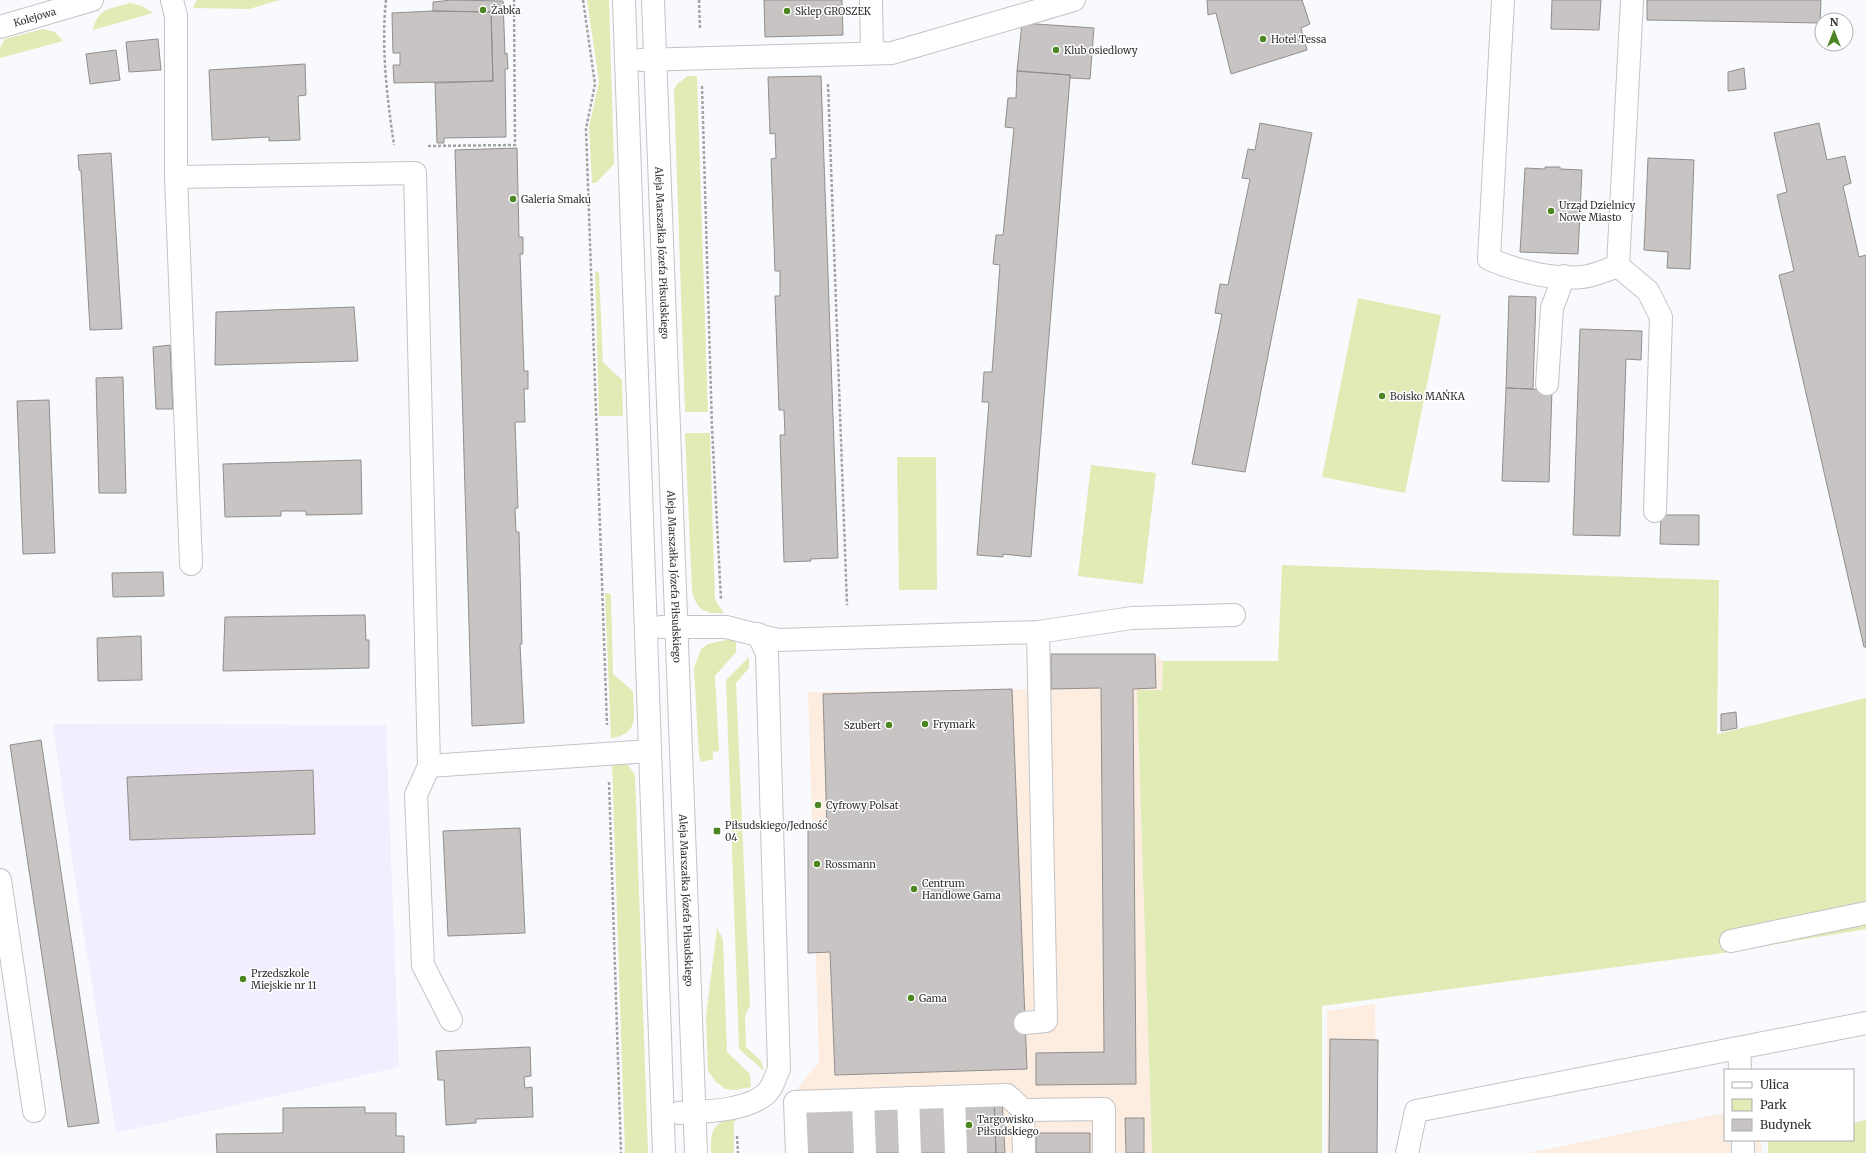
<svg xmlns="http://www.w3.org/2000/svg" width="1866" height="1153" font-family="Merriweather,serif">
	<rect width="100%" height="100%" fill="#f9fafd"/>
	<path fill="#fcede0" d="M1051 654H1155L1163 661 1162 690 1137 691 1152 1153H793L791 1096 819 1062 808 692 1051 689Z
		M1375 1004 1377 1153H1327V1011Z
		M1725 1113V1140H1761L1762 1153H1527Z"/>
	<path fill="#f2edff" d="M53 724 386 725 399 1067 116 1133 77 892Z"/>
	<path fill="#e0ebb6" d="M197 0H280L249 9 193 8Z
		M587 0H609L614 164 596 183H592L589 127 599 82Z
		M130 3 142 6 153 13 93 30C98 8 110 9 130 3Z
		M43 29 55 32 63 41 0 58V48L5 39Z
		M688 76H697L708 412H685L674 90 677 84Z
		M595 271 599 272 603 362 622 380 623 416H599Z
		M1358 298 1441 315 1405 493 1322 477Z
		M685 433H710L715 600 724 613C705 615 696 609 692 591Z
		M897 457H936L937 590H899Z
		M1091 465 1156 473 1143 584 1078 576Z
		M1282 565 1719 580 1717 734 1866 698V929L1723 953 1322 1006V1153H1152L1137 690H1162L1163 661H1278Z
		M605 593H609L611 595 613 674 633 691C633 715 641 734 611 738Z
		M730 639 736 642V652L715 676 719 751 713 752V759L701 762 699 756 694 668 701 649 708 644Z
		M749 657V668L736 683 750 1005 745 1016 746 1047 761 1061 764 1071 739 1049 726 680Z
		M612 762 628 765 635 775 648 1153H625Z
		M717 928 723 939 727 1052 750 1074 751 1087 736 1090 725 1089 716 1082 708 1071 706 1016Z
		M739 1115 734 1123V1153H711C710 1126 715 1123 739 1115Z
		M1866 1120V1153H1768V1141L1773 1140H1853V1123Z"/>
	<path fill="#c7c4c3" stroke="#918e8d" d="M452 0 503 1 505 54 507 53 508 69H505L506 137 444 138V143H437L435 83 493 81 491 12 433 11V2Z
		M764 0H842L843 35 765 37Z
		M1207 0H1302L1310 24 1301 28 1307 50 1231 74 1216 13 1208 15Z
		M1552 0H1601L1599 30 1551 29Z
		M1647 0H1821L1820 23 1647 20Z
		M433 11 491 12 493 81 394 83 393 65H400V53H393L392 13Z
		M1022 23 1094 28 1090 79 1070 78V75L1017 71Z
		M158 39 161 70 129 72 126 42Z
		M116 50 120 80 90 84 86 54Z
		M305 64 306 95 298 96 300 140 269 141V137L212 140 209 70Z
		M1744 68 1746 89 1728 91V72Z
		M1017 71 1070 75V78L1031 557 1003 554V557L977 555 989 402H982L984 372H992L1000 265 993 264 996 235H1003L1014 128 1005 127 1008 98H1016Z
		M821 76 838 558 810 559 811 561 784 562 780 435H785L784 410H779L775 296H780V271H775L771 159 776 158 775 133 770 134 768 77Z
		M1260 123 1312 133 1245 472 1192 464 1222 314 1215 313 1220 284 1228 285 1250 179 1242 178 1248 149 1255 150Z
		M1819 123 1827 160 1845 156 1851 183 1843 186 1859 257 1866 255V647H1864L1779 275 1794 271 1777 195 1787 192 1774 133Z
		M517 148 519 237H523V254H520L524 371H528V389H524L525 422H515L518 508H515L516 532H519L522 644H520L524 723 472 726 455 150Z
		M111 153 122 329 90 330 81 171 79 170 78 155Z
		M1648 158 1694 160 1690 269 1667 268 1668 252 1644 250Z
		M1545 167H1560V169L1582 170 1578 254 1520 252 1525 168 1545 169Z
		M1509 296 1536 297 1533 389 1506 388Z
		M354 307 358 361 215 365 216 312Z
		M1580 329 1642 331 1641 360 1626 359 1620 536 1573 535Z
		M170 345 173 409H156L153 347Z
		M123 377 126 493H99L96 378Z
		M1506 388 1552 390 1549 482 1502 481Z
		M49 400 55 553 23 554 17 401Z
		M361 460 362 514 306 515V511H281V516L225 517 223 464Z
		M1661 515H1699V545L1660 544Z
		M163 572 164 596 113 597 112 573Z
		M365 615 366 640H369V668L223 671 225 617Z
		M141 636 142 680 98 681 97 638Z
		M1051 654H1155L1156 688 1133 689 1136 1084 1036 1085V1053L1104 1052 1101 688 1051 689Z
		M1012 689 1027 1069 835 1075 830 952 808 953V828H827L823 694Z
		M1736 712 1737 728 1721 731V714Z
		M41 740 99 1123 68 1127 10 745Z
		M313 770 315 834 130 840 127 777Z
		M520 828 525 933 448 936 443 831Z
		M1330 1039 1378 1040 1377 1153H1329Z
		M530 1047 531 1076 524 1077 525 1088 532 1087 533 1117 476 1119V1123L446 1125 444 1080H438L436 1051Z
		M994 1098H1002L1005 1153H996Z
		M994 1098 996 1153H965L963 1100Z
		M949 1100 951 1153H919L917 1101Z
		M903 1102 906 1153H874L872 1103Z
		M856 1104 858 1153H805L803 1106Z
		M365 1107V1113H396V1136H404V1153H217L216 1134 283 1133V1108Z
		M1125 1118H1144V1153H1126Z
		M1036 1133H1090V1153H1036Z"/>
	<g fill="none" stroke-linecap="round" stroke-linejoin="round">
		<g stroke="#c3c4c7" stroke-width="24">
			<g id="minor">
				<path d="M172 0 176 16V177L415 173 429 766 650 751"/>
				<path d="M624 0 664 1153"/>
				<path id="s1" d="M653 0 696 1153"/>
				<path d="M871 0 872 53"/>
				<path d="M1503 0 1489 259C1518 271 1550 280 1582 277 1594 276 1606 270 1618 266"/>
				<path id="s2" d="M0 27 92 0"/>
				<path d="M641 60 892 53 1074 0"/>
				<path d="M176 177 191 564"/>
				<path d="M1618 266 1632 0"/>
				<path d="M1618 266 1648 291 1661 317 1655 511"/>
				<path d="M1547 384 1552 308 1564 276"/>
				<path d="M661 627H726L778 640 1038 632 1132 618 1234 615"/>
				<path d="M429 766 416 795 423 965 451 1020"/>
				<path d="M0 880 34 1111"/>
				<path d="M1731 941 1866 913"/>
				<path d="M1025 1023 1046 1021 1038 632"/>
				<path d="M1739 1048 1740 1070"/>
				<path d="M954 1097 956 1153"/>
				<path d="M908 1098 910 1153"/>
				<path d="M863 1100 865 1153"/>
				<path d="M679 1113C703 1112 755 1111 770 1089 774 1083 776 1075 779 1069L767 653 758 634"/>
				<path d="M1743 1140V1153"/>
				<path d="M797 1153 795 1102 1007 1095 1023 1110"/>
				<path d="M1024 1153 1023 1110 1104 1109V1153"/>
				<path d="M1407 1153 1416 1111 1866 1023"/>
			</g>
		</g>
		<path stroke="#a2a3a5" stroke-width="2.5" stroke-dasharray="3 2" stroke-linecap="butt" d="M386 0C381 48 387 97 394 145
			M583 0 595 84 586 129 607 725
			M699 0 700 29
			M828 84 847 605
			M702 86 712 428 721 599
			M428 146 515 145 514 0
			M609 782 621 1153
			M737 1136 738 1153"/>
		<use href="#minor" stroke="#fff" stroke-width="22"/>
	</g>
	<g fill="#4c8622" stroke="#fff" stroke-width="1.5">
		<circle cx="483" cy="10" r="4"/>
		<circle cx="787" cy="11" r="4"/>
		<circle cx="1263" cy="39" r="4"/>
		<circle cx="1056" cy="50" r="4"/>
		<circle cx="513" cy="199" r="4"/>
		<circle cx="1551" cy="211" r="4"/>
		<circle cx="1382" cy="396" r="4"/>
		<circle cx="925" cy="724" r="4"/>
		<circle cx="889" cy="725" r="4"/>
		<circle cx="818" cy="805" r="4"/>
		<rect x="713" y="827" width="8" height="8" rx="2"/>
		<circle cx="817" cy="864" r="4"/>
		<circle cx="914" cy="889" r="4"/>
		<circle cx="243" cy="979" r="4"/>
		<circle cx="911" cy="998" r="4"/>
		<circle cx="969" cy="1125" r="4"/>
	</g>
	<g text-anchor="middle" dominant-baseline="central" stroke-width="3" stroke-linejoin="round" paint-order="stroke">
		<g font-size="10" fill="#313233" stroke="#fff" text-anchor="start">
			<text x="491" y="10">Żabka</text>
			<text x="795" y="11">Sklep GROSZEK</text>
			<text x="1271" y="39">Hotel Tessa</text>
			<text x="1064" y="50">Klub osiedlowy</text>
			<text x="521" y="199">Galeria Smaku</text>
			<text x="1559" y="205">Urząd Dzielnicy<tspan x="1559" dy="12">Nowe Miasto</tspan></text>
			<text x="1390" y="396">Boisko MAŃKA</text>
			<text x="933" y="724">Frymark</text>
			<text x="881" y="725" text-anchor="end">Szubert</text>
			<text x="826" y="805">Cyfrowy Polsat</text>
			<text x="725" y="825">Piłsudskiego/Jedność<tspan x="725" dy="12">04</tspan></text>
			<text x="825" y="864">Rossmann</text>
			<text x="922" y="883">Centrum<tspan x="922" dy="12">Handlowe Gama</tspan></text>
			<text x="251" y="973">Przedszkole<tspan x="251" dy="12">Miejskie nr 11</tspan></text>
			<text x="919" y="998">Gama</text>
			<text x="977" y="1119">Targowisko<tspan x="977" dy="12">Piłsudskiego</tspan></text>
		</g>
		<g font-size="10" fill="#313233" stroke="#fff">
			<text stroke="none"><textPath href="#s2" startOffset="36">Kolejowa</textPath></text>
			<text stroke="none"><textPath href="#s1" startOffset="253">Aleja Marszałka Józefa Piłsudskiego</textPath></text>
			<text stroke="none"><textPath href="#s1" startOffset="577">Aleja Marszałka Józefa Piłsudskiego</textPath></text>
			<text stroke="none"><textPath href="#s1" startOffset="901">Aleja Marszałka Józefa Piłsudskiego</textPath></text>
		</g>
	</g>
	<rect x="1724" y="1069" width="130" height="72" fill="#ffffff" stroke="#adadad"/>
	<rect x="1732" y="1082" width="20" height="6" fill="#ffffff" stroke="#adadad"/>
	<text x="1760" y="1089" font-size="12" fill="#313233">Ulica</text>
	<rect x="1732" y="1099" width="20" height="12" fill="#e0ebb6" stroke="#adadad"/>
	<text x="1760" y="1109" font-size="12" fill="#313233">Park</text>
	<rect x="1732" y="1119" width="20" height="12" fill="#c7c4c3" stroke="#adadad"/>
	<text x="1760" y="1129" font-size="12" fill="#313233">Budynek</text>
	<g transform="translate(1834 32)"><circle r="19" fill="#ffffff" stroke="#adadad"/>
	<path d="M0-3L7 15L0 10L-7 15Z" fill="#4c8622"/>
	<text y="-6" font-size="11" font-weight="bold" text-anchor="middle" fill="#313233">N</text>
	</g>
</svg>
